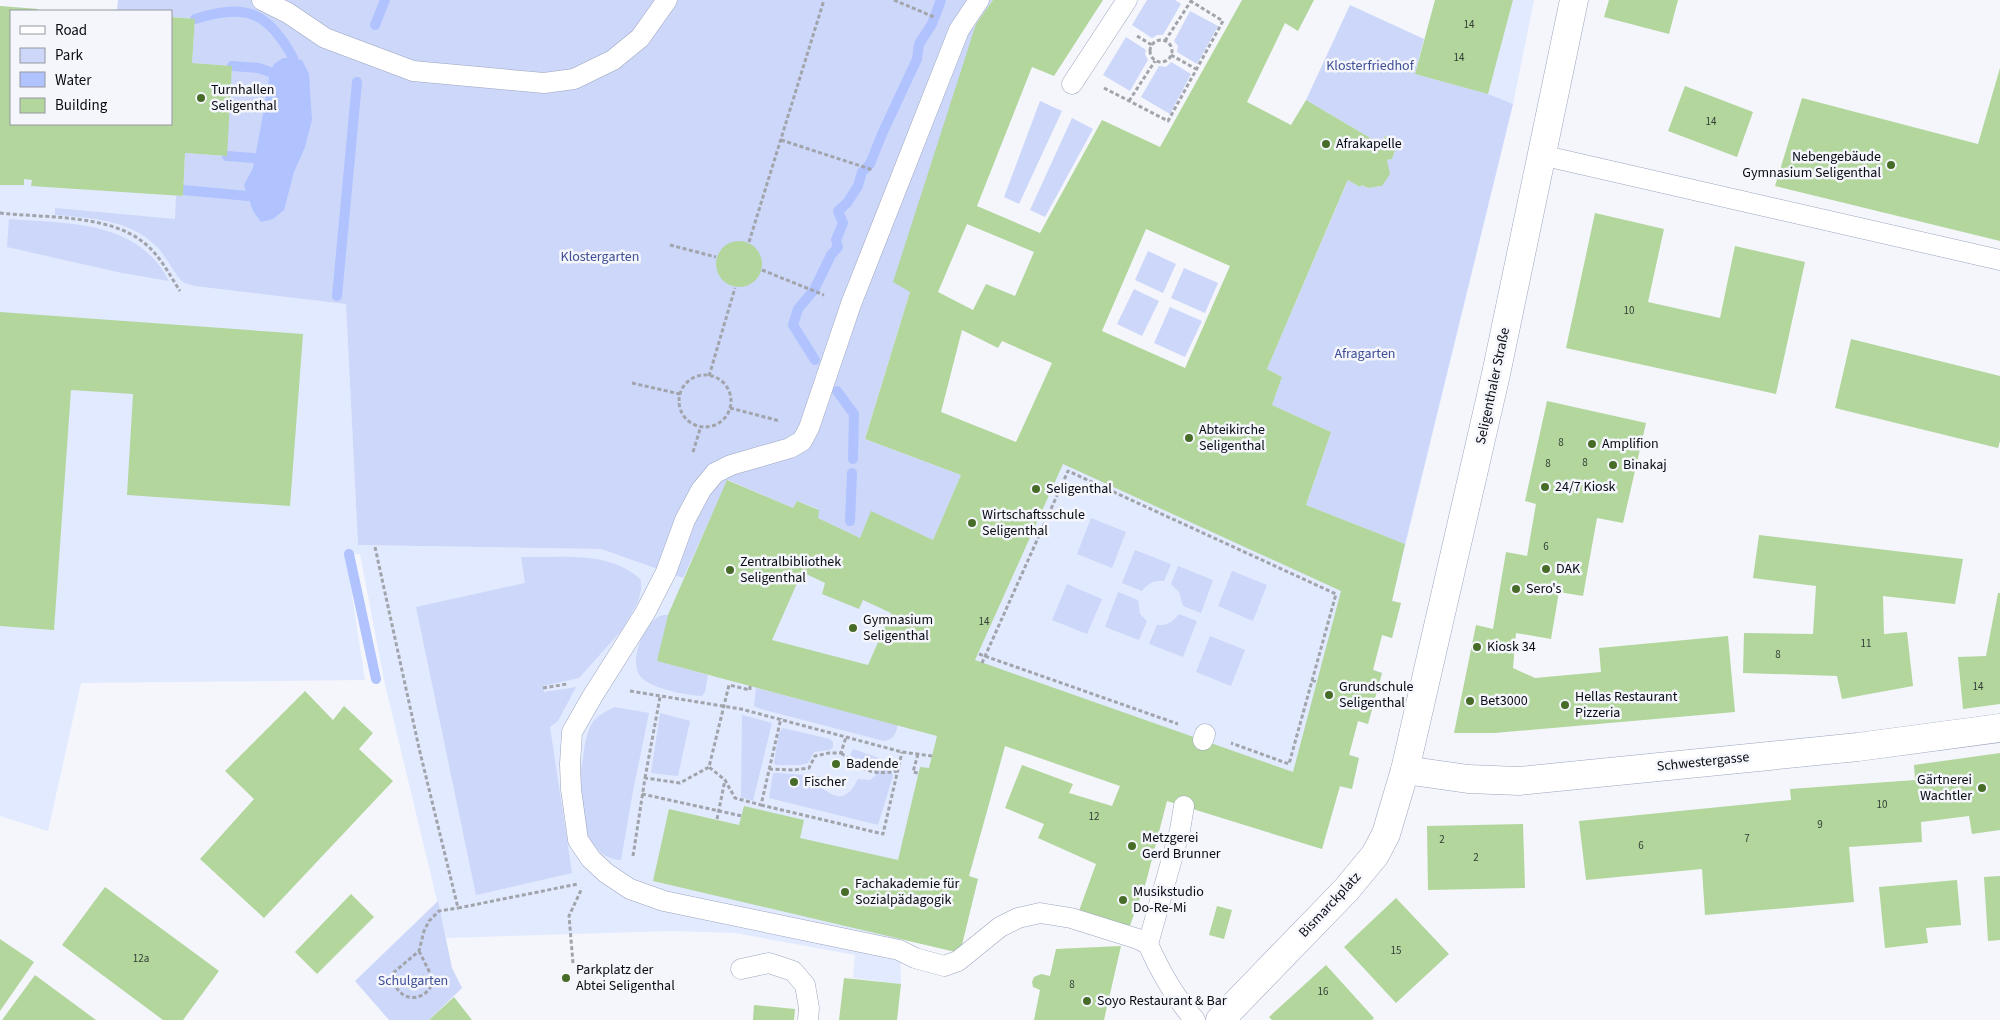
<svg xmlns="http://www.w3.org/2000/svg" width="2000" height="1020" font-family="'Source Sans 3',sans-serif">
	<rect width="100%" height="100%" fill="#f4f6fc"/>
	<path fill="#e2eaff" d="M1513 0H1534L1513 104 1392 600 1401 603 1392 638 1382 635 1373 669 1382 673 1368 724 1358 721 1349 754 1359 758 1352 789 1339 787 1322 849 1167 801 1005 746 969 876 978 879 960 953 900 939 901 984 853 978 855 955 735 933 672 931 446 938 384 680 360 554 346 555 365 680 81 683 48 831 0 816V6L38 9V11H11V124H171V17L195 19 232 66 227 156 185 154 346 304 358 545 601 549 683 578 727 480 793 508 797 501 819 510 818 518 860 537 871 511 961 475 1016 442 1341 591 1365 528 1306 505 1331 432 1272 405 1282 377 1267 369 1348 180 1360 187 1362 185 1368 188 1382 186 1387 160 1392 159 1398 142 1385 136 1415 74 1488 93Z"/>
	<path fill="#ccd7f9" d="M118 0H993L976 24 910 292 865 439 961 475 933 540 871 512 860 538 818 518V509L797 501 793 508 728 480 683 578 601 549 358 545 346 304 195 286C192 285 187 284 184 283 175 276 166 255 156 246 129 219 90 218 55 215V208L175 219 176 196H183L185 153 226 156 232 66 192 63 195 19 171 17V11H117Z
		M1147 0H1175L1181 4 1163 35H1157L1152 38 1132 25Z
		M1350 5 1424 39 1415 74 1488 94 1513 104 1405 544 1306 505 1331 432 1272 405 1282 377 1267 369 1348 180 1360 187 1362 185 1368 188 1382 186 1387 160 1392 159 1398 142 1385 136 1378 150 1370 146 1372 139 1306 100Z
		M1190 11 1218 26 1197 64 1177 52 1178 46 1174 41Z
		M1126 37 1146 50 1145 54 1148 60 1130 91 1103 75Z
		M1171 62 1191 74 1170 114 1141 97 1159 66 1166 67Z
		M1040 101 1062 111 1019 204 1004 197Z
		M1072 118 1093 129 1045 217 1030 210Z
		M9 219C67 224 137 219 169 281L122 273 7 247Z
		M1148 251 1176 264 1163 293 1135 280Z
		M1184 268 1218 283 1205 313 1171 298Z
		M1134 289 1159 301 1142 336 1117 324Z
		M1170 307 1202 321 1185 357 1154 343Z
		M1091 518 1126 532 1112 568 1077 554Z
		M1135 550 1171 564 1164 581C1155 580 1148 583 1142 591L1122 583Z
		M521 557C561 558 610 550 641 580V590L638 602 622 630 579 678 543 686 544 692 576 687 558 721 550 727 572 873 476 895 416 607 525 583Z
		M1178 566 1213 580 1201 613 1183 606 1179 592 1171 584Z
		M1232 571 1267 585 1253 621 1218 606Z
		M1067 584 1102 599 1087 634 1052 620Z
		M1118 592 1138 600 1140 614 1147 621 1139 640 1105 627Z
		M1179 614 1197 621 1183 657 1149 644 1157 625C1166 626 1173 622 1179 614Z
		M668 615 658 661 708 675 705 692 702 696C687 695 650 689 640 676 629 662 643 626 657 618 660 615 664 615 668 615Z
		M1210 636 1245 650 1231 686 1196 672Z
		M756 688 898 725C895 735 894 739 884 741L761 709 754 706Z
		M615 707 649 713 633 791 621 860C591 859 579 822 578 797 577 785 581 771 583 759 584 748 586 735 591 725 595 717 606 711 615 707Z
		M660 713 690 721 678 776 651 773Z
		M742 715 772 723 753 801 741 797Z
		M783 728 830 739 833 742V747L830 750 814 752 808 763 801 765H775L774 762 779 733Z
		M853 749 885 760 890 767 893 776 878 825 769 798 773 773H777L820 776V786C837 801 848 800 858 779L870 780 876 775C873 763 858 762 850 755Z
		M438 901 452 968 462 988 429 1020H389L355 981Z"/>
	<path fill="#b0c3ff" d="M283 58H293L302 60 309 74 312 120 305 147 294 172 284 210 273 219 261 222 253 211 244 185 253 168 265 104 270 72 274 64Z"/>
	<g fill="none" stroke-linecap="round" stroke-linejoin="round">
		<path stroke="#b0c3ff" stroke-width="10" d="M195 19C245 3 268 11 293 58
			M375 25 385 0
			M232 66 259 68 270 72
			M227 156 254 158
			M183 190 248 196
			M337 296 357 82
			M815 360 793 325 798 309 814 290 831 255 838 247 836 240 843 223 838 211 847 203 858 186 862 172 870 164 882 134 917 59 919 44 932 24 941 0
			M837 391 854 414 853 459
			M850 521 852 473
			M349 554 376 679"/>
	</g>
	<path fill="#b2d69c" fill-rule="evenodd" d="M993 0H1103L1054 76 1032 67 977 206 1040 233 1102 120 1160 147 1242 0H1314L1298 31 1285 23 1247 102 1291 125 1306 100 1372 139 1370 146 1378 150 1385 136 1398 142 1392 159 1387 160 1390 174 1382 186 1368 188 1362 185 1360 187 1348 180 1346 184 1267 369 1282 377 1272 405 1331 432 1306 505 1405 544 1392 601 1401 603 1392 638 1382 635 1373 670 1382 673 1368 724 1358 721 1349 755 1359 758 1352 789 1340 786 1322 849 1167 801 1146 882 1129 928 1079 911 1096 864 1038 838 1044 824 1005 808 1022 765 1073 784 1069 793 1112 806 1120 786 1005 746 969 876 978 879 960 953 653 881 669 809 739 825 744 806 804 820 800 838 898 860 920 767 929 768 937 736 657 661 668 615 727 480 793 508 797 501 819 510 818 518 860 538 871 511 933 540 961 475 865 439 910 292 893 282 976 24ZM967 224 1034 252 1015 296 986 284 973 310 938 292ZM1146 229 1230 266 1185 368 1102 331ZM962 330 998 348 1002 341 1052 363 1016 442 941 412ZM1063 464 1341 591 1293 772 975 660ZM802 572 825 583 822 594 859 609 863 600 891 613 868 665 772 640Z
		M1435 0H1513L1488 94 1415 74Z
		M1609 0H1678L1669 34 1604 17Z
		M0 6 38 9V11H11V124H171V17L195 19 192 63 232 66 227 156 185 153 183 196 31 186 32 180 24 179V185H0Z
		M2000 68V241L1775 186 1802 98 1978 144Z
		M1685 86 1753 112 1737 157 1668 131Z
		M1595 213 1664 229 1648 302 1720 318 1735 246 1805 262 1776 394 1566 348Z
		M716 264a23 23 0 1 1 46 0a23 23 0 1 1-46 0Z
		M0 312 303 334 290 506 127 495 133 394 71 390 54 630 0 626Z
		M1851 339 2000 376V441L1998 448 1835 408Z
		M1547 401 1646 423 1623 523 1597 518 1583 596 1559 592 1551 639 1516 633 1513 668 1535 678 1601 672 1599 648 1728 636 1735 712 1494 733H1454L1476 625 1493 629 1506 552 1527 556 1536 504 1525 501Z
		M1759 535 1963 559 1955 604 1883 596 1884 634 1907 632 1913 686 1842 699 1837 676 1743 673 1744 633 1813 634 1816 586 1753 578Z
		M1998 593H2000V704L1963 709 1958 657 1986 656Z
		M305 691 333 720 344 706 373 733 359 749 393 781 264 918 200 859 254 799 225 771Z
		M2000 753V830L1972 834 1969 816 1921 822 1922 842 1849 847 1854 902 1705 915 1702 869 1586 880 1579 821 1791 800 1790 789 1915 780 1914 765Z
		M1523 824 1525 888 1428 890 1427 826Z
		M2000 876V940L1988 941 1984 877Z
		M1957 880 1961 925 1926 928 1928 943 1885 948 1879 887Z
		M105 887 219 971 183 1020H163L62 945Z
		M351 894 374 917 317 974 295 952Z
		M1396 898 1449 954 1396 1003 1344 947Z
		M1217 906 1232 910 1224 939 1209 935Z
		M0 939 34 962 0 1011Z
		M1121 946 1104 1020H1034L1040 990 1033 987 1032 982 1034 977 1041 974 1050 976 1056 949Z
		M1326 965 1374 1018 1372 1020H1272L1269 1017Z
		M35 975 96 1020H2Z
		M844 978 901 984 897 1020H839Z
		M454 997 472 1020H429Z
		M754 1005 795 1009 794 1020H753Z"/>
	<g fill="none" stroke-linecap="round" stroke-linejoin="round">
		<g stroke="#9ca5bf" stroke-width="21">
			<path id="service" d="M262 0 288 13 325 38 413 71 544 83 574 79 613 60 640 38 667 0
				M979 0 959 30 851 304 809 428 802 441 790 448 731 465 715 473 701 490 685 520 666 572 645 613 592 697 572 732 570 764 571 789 578 840 591 859 606 873 630 889 664 901 899 950 915 958 944 966 958 961 1000 927 1018 918 1040 913 1071 918 1138 939 1148 944
				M1072 84 1127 0
				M1541 155 2000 260
				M1203 740 1205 734
				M1184 806 1180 830 1148 944C1160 971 1175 998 1195 1020
				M741 969 769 963 793 971 805 985 809 1008 808 1020"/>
		</g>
		<g stroke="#9ca5bf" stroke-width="29">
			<path id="minor" d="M1405 770 1468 779 1519 781 1858 747 2000 728"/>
		</g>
		<g stroke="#9ca5bf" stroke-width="29">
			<path id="tertiary" d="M1220 1020 1346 890 1375 855 1386 834 1405 770 1496 374 1574 0"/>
		</g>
		<path stroke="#a2a4ab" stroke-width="3" stroke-dasharray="4 2.5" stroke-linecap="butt" d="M894 0 934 17
			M1137 36 1152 45
			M1150 51a11 11 0 1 1 22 0a11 11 0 1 1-22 0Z
			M1165 41 1191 1
			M1171 55 1196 69
			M1104 88 1168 121 1223 21 1189 0
			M1129 101 1155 61
			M781 140 873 170
			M0 213C43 218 108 214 143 242 159 254 169 274 180 291
			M749 242 824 0
			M670 245 716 257
			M762 270 824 295
			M679 401a26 26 0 1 1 52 0a26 26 0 1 1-52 0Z
			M709 376 735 288
			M632 383 680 394
			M730 408 780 421
			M693 452 701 426
			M375 547 419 748 458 908 578 884
			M979 654 1178 724
			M982 663 1068 471 1336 594 1289 764 1231 743
			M1312 680 1317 682
			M750 686V690L729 685 709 767 725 780 735 798 761 805 781 718
			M543 688 567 684
			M630 691 741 709 902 752 932 756
			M841 753C863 769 869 776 897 771
			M918 754 913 772 918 773
			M769 769 794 770 809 768 815 756 829 753H841L846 737
			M645 778 660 697
			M642 794 742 816
			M761 805 883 834 902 752
			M633 856 645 778 680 783 709 767
			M419 951 434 981C423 1007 393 1001 393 973L419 951 424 931 429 921 439 911 458 908
			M573 963 569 916 582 888"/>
		<use href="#service" stroke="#fff" stroke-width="20"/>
		<use href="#minor" stroke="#fff" stroke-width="28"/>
		<use href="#tertiary" stroke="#fff" stroke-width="28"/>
		<path stroke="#a2a4ab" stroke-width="3" stroke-dasharray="4 2.5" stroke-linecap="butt" d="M717 819 725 780"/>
	</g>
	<g fill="#466c27" stroke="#f4f6fc" stroke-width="2">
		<circle cx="201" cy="98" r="5"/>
		<circle cx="1326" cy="144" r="5"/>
		<circle cx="1891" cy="165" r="5"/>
		<circle cx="1189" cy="438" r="5"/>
		<circle cx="1592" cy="444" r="5"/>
		<circle cx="1613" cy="465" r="5"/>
		<circle cx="1545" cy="487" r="5"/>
		<circle cx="1036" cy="489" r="5"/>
		<circle cx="972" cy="523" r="5"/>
		<circle cx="1546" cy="569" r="5"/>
		<circle cx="730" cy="570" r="5"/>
		<circle cx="1516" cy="589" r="5"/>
		<circle cx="853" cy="628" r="5"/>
		<circle cx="1477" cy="647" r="5"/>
		<circle cx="1329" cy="695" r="5"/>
		<circle cx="1470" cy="701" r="5"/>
		<circle cx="1565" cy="705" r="5"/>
		<circle cx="836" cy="764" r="5"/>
		<circle cx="794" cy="782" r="5"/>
		<circle cx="1982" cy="788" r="5"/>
		<circle cx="1132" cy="846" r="5"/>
		<circle cx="845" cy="892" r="5"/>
		<circle cx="1123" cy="900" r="5"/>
		<circle cx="566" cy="978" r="5"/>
		<circle cx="1087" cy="1001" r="5"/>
	</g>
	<g text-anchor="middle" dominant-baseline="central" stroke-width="5" stroke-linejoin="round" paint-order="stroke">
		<g font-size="11" fill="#323e36">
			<text x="1469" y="24">14</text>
			<text x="1459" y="57">14</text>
			<text x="1711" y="121">14</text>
			<text x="1629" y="310">10</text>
			<text x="1561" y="442">8</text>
			<text x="1585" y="462">8</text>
			<text x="1548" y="463">8</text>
			<text x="1546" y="546">6</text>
			<text x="984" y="621">14</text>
			<text x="1866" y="643">11</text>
			<text x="1778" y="654">8</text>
			<text x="1978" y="686">14</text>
			<text x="1882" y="804">10</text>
			<text x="1094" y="816">12</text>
			<text x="1820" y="824">9</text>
			<text x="1747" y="838">7</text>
			<text x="1442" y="839">2</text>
			<text x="1641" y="845">6</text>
			<text x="1476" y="857">2</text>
			<text x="1396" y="950">15</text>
			<text x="141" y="958">12a</text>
			<text x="1072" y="984">8</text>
			<text x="1323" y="991">16</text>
		</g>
		<g font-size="14" fill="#3e4f96" stroke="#f4f6fc">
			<text x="1370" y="66">Klosterfriedhof</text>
			<text x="600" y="257">Klostergarten</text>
			<text x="1365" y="354">Afragarten</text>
			<text x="413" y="981">Schulgarten</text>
		</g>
		<g font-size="14" fill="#080b14" stroke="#f4f6fc" text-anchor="start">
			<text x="211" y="90">Turnhallen<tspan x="211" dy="16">Seligenthal</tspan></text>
			<text x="1336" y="144">Afrakapelle</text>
			<text x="1881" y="157" text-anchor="end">Nebengebäude<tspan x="1881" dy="16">Gymnasium Seligenthal</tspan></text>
			<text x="1199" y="430">Abteikirche<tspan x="1199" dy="16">Seligenthal</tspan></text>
			<text x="1602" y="444">Amplifion</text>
			<text x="1623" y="465">Binakaj</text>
			<text x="1555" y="487">24/7 Kiosk</text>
			<text x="1046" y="489">Seligenthal</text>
			<text x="982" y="515">Wirtschaftsschule<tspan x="982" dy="16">Seligenthal</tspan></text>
			<text x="740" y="562">Zentralbibliothek<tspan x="740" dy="16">Seligenthal</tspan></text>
			<text x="1556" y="569">DAK</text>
			<text x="1526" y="589">Sero's</text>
			<text x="863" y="620">Gymnasium<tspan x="863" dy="16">Seligenthal</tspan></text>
			<text x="1487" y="647">Kiosk 34</text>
			<text x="1339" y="687">Grundschule<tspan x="1339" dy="16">Seligenthal</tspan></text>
			<text x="1575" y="697">Hellas Restaurant<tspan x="1575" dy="16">Pizzeria</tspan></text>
			<text x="1480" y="701">Bet3000</text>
			<text x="846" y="764">Badende</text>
			<text x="1972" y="780" text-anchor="end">Gärtnerei<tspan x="1972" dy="16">Wachtler</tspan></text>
			<text x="804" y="782">Fischer</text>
			<text x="1142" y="838">Metzgerei<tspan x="1142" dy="16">Gerd Brunner</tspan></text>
			<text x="855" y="884">Fachakademie für<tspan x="855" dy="16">Sozialpädagogik</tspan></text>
			<text x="1133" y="892">Musikstudio<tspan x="1133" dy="16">Do-Re-Mi</tspan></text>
			<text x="576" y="970">Parkplatz der<tspan x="576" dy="16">Abtei Seligenthal</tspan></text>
			<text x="1097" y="1001">Soyo Restaurant &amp; Bar</text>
		</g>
		<g font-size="14" fill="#080b14" stroke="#f4f6fc">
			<text transform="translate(1493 386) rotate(-78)">Seligenthaler Straße</text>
			<text transform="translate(1703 762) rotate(-6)">Schwestergasse</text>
			<text transform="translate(1330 905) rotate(-47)">Bismarckplatz</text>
		</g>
	</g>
	<rect x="10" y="10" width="162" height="115" fill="#f4f6fc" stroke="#96989f"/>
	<rect x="20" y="26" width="25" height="8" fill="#ffffff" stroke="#96989f"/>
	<text x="55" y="35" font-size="15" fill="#080b14">Road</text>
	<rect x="20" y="48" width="25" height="15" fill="#ccd7f9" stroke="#96989f"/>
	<text x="55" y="60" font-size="15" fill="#080b14">Park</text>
	<rect x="20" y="72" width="25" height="15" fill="#b0c3ff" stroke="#96989f"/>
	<text x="55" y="85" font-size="15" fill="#080b14">Water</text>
	<rect x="20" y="98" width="25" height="15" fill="#b2d69c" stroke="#96989f"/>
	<text x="55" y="110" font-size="15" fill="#080b14">Building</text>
</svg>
